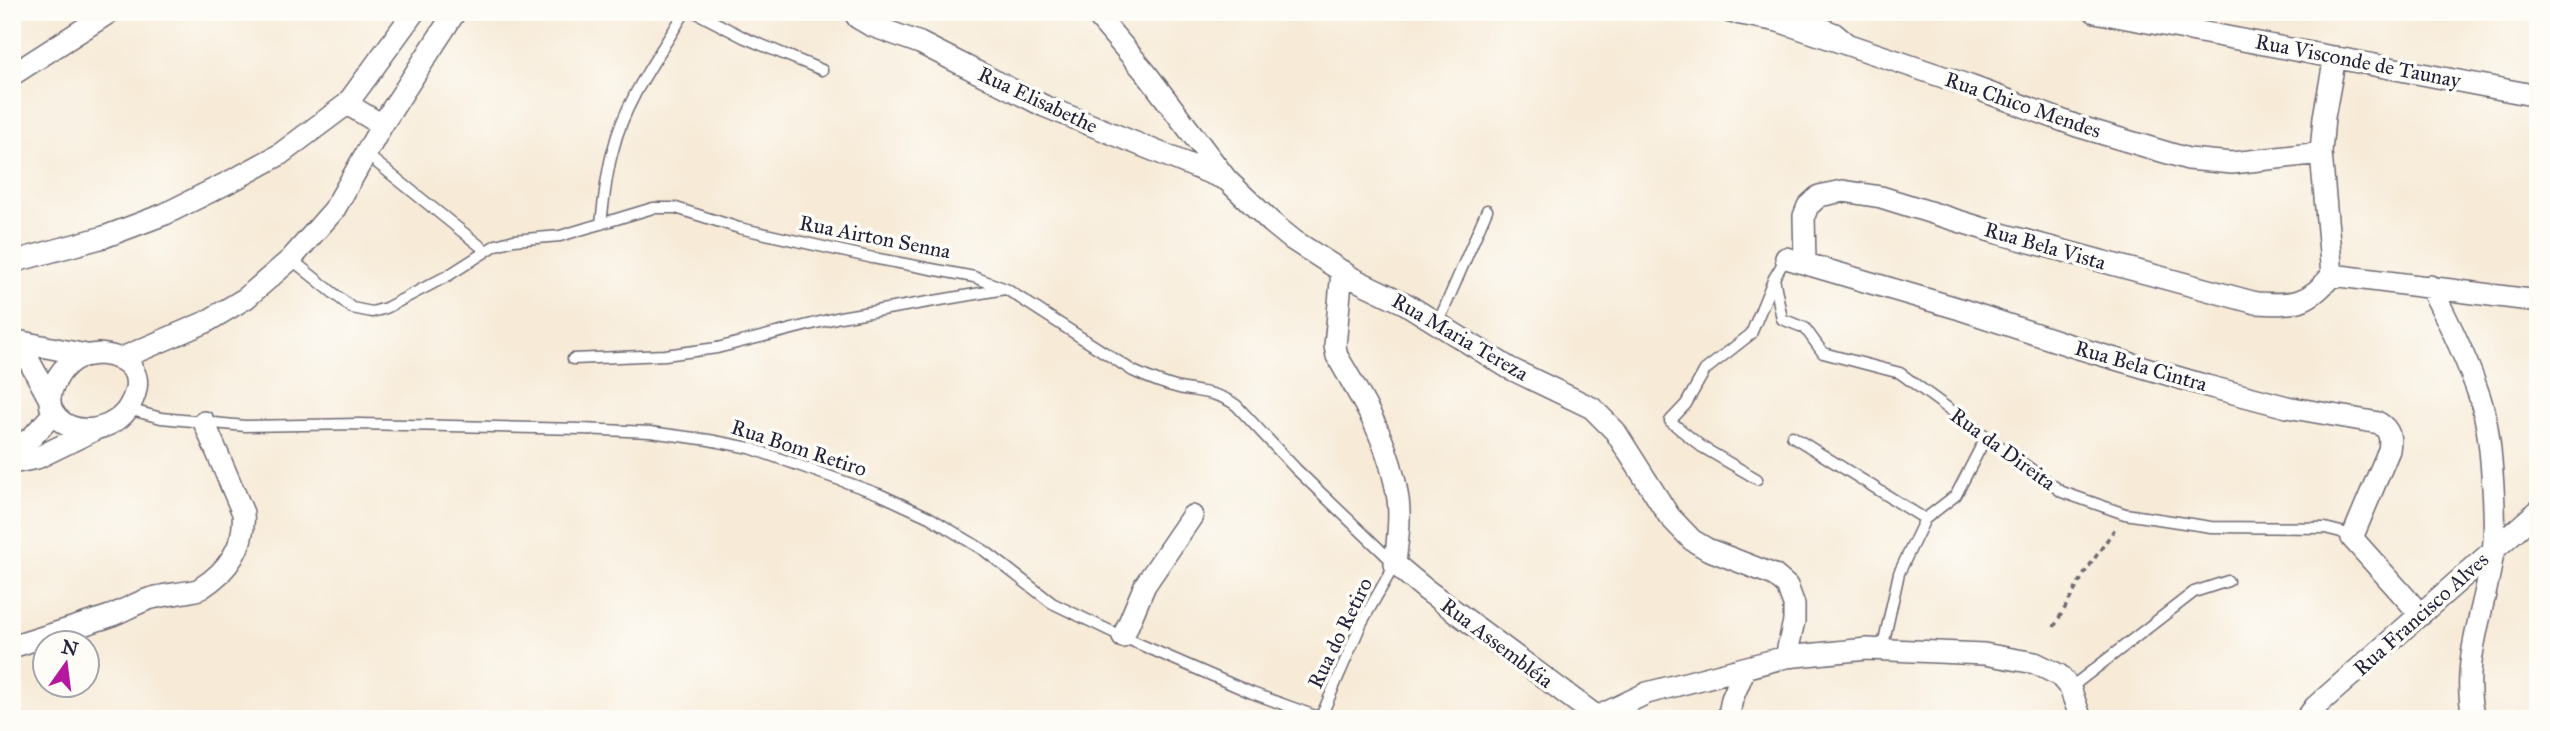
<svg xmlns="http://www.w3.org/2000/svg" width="2550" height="731" font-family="'IM FELL Great Primer',serif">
	<rect width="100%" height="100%" fill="#fdfcf7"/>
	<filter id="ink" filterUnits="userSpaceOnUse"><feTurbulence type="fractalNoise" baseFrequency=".0143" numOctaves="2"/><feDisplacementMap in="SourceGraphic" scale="14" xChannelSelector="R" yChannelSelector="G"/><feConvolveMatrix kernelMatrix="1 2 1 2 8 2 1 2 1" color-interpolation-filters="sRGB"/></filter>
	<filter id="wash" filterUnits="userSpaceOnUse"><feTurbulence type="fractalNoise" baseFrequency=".00686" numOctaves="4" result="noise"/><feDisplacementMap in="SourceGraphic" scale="28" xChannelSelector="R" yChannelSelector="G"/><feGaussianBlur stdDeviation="1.57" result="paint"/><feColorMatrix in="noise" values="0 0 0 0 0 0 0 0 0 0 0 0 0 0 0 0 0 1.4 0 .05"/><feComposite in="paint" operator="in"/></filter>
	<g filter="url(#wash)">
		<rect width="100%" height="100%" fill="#f7ebd8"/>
	</g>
	<g filter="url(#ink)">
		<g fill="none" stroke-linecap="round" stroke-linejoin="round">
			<g stroke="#6d6872" stroke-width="13">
				<path id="service" d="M695 12 745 38 822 70
					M1794 12 1837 29 1848 38
					M366 154 485 250
					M601 224C604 199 606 174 613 150 625 100 659 55 685 12
					M291 259 352 308 372 312 386 308 449 275 496 245 514 240 560 236 653 208H676L739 228 873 258 974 277 1006 289 1133 371C1148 378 1163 384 1179 388 1200 392 1218 392 1236 405L1296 469 1395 564 1362 622 1320 719
					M1774 278 1782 319 1805 328 1823 353 1900 373 2062 492 2125 514 2211 527 2325 528 2341 532 2352 538
					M1438 323 1487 210
					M573 359 665 355 717 348 840 317 1005 289
					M128 409 161 418 245 426 359 424 581 429 650 432 709 440 750 448 879 494 929 517 985 551 1052 603 1123 637 1252 693 1321 718
					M1792 436 1925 519
					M1757 479 1702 447 1670 421 1686 404 1705 370 1751 334 1774 278 1786 258
					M1882 650 1899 573 1925 519 1956 495 1986 437
					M2070 688 2194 592 2228 581"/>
			</g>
			<g stroke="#6d6872" stroke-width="24">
				<path id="minor" d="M854 12 858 18 870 25 920 43 1044 106 1227 180
					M1094 12 1146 73 1227 180 1272 223 1293 240 1354 279 1406 304 1509 368 1592 408 1615 431 1669 516 1692 540 1707 549 1774 575 1787 586 1794 605V621L1786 657
					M1730 12 1778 21 1970 86 2077 126 2188 159 2232 163 2321 153
					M2095 12 2538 96
					M12 75 110 12
					M347 104 382 125
					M1786 258 1960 309 2078 348 2207 386 2287 407 2379 423C2390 430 2391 438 2389 450L2352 538 2421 615
					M12 262 104 237 165 214 237 178 279 155 347 104 414 12
					M1805 262 1804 216 1808 206 1819 196 1843 191 1881 197 1994 232 2256 303C2293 305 2308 305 2332 275
					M1342 271 1335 346 1337 356C1365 404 1390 443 1398 499 1401 520 1397 543 1395 564L1425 589 1600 719
					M2332 275 2321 153 2324 117 2335 57
					M2332 275 2538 301
					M2430 286C2449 322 2467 359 2480 398 2489 426 2491 458 2493 487 2494 508 2496 530 2493 551 2487 605 2459 664 2474 719
					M12 340 86 355
					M19 342 50 400
					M99 354C131 357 146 375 130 405 116 432 70 440 53 412 43 395 60 369 74 360 82 355 90 355 99 354Z
					M122 358 206 322 246 298 291 259 334 210 382 125 455 12
					M12 452 33 436 54 413
					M12 463 37 458 94 430
					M1123 637 1145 585 1192 516
					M12 647C45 636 77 627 110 616 123 611 136 603 149 599 160 595 196 592 201 588 228 571 246 545 243 513L204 422
					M1597 717 1647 693 1786 657 1867 649 1984 654 2035 663 2059 675 2070 688 2081 719
					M1728 719 1732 699 1745 668
					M2306 719 2315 707 2538 511"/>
			</g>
			<path stroke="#6d6872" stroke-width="3.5" stroke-dasharray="5 5" stroke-linecap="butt" d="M2054 627 2086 571 2116 527"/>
			<use href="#service" stroke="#fff" stroke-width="10"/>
			<use href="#minor" stroke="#fff" stroke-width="21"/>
		</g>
	</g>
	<g text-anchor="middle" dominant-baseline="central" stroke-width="7" stroke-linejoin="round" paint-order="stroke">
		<g font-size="21" fill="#22223b" stroke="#fdfcf7">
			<text transform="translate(2358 61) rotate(11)">Rua Visconde de Taunay</text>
			<text transform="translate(1038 100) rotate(25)">Rua Elisabethe</text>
			<text transform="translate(2023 105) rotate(19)">Rua Chico Mendes</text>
			<text transform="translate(875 237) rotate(11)">Rua Airton Senna</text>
			<text transform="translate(2045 246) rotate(16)">Rua Bela Vista</text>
			<text transform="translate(1460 337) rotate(30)">Rua Maria Tereza</text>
			<text transform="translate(2141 366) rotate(16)">Rua Bela Cintra</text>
			<text transform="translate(799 448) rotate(18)">Rua Bom Retiro</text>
			<text transform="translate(2003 449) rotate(36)">Rua da Direita</text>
			<text transform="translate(2421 614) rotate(-42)">Rua Francisco Alves</text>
			<text transform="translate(1340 633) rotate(-64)">Rua do Retiro</text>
			<text transform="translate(1497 643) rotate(37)">Rua Assembléia</text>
		</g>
	</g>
	<rect width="2550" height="731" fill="none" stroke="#fdfcf7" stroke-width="42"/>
	<g transform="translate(66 664) rotate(14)"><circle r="33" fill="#fdfcf7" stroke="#a5a5ac" stroke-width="2"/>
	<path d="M0-5L12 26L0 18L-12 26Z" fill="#b5179e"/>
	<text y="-10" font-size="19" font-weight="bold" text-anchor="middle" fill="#22223b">N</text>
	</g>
</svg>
